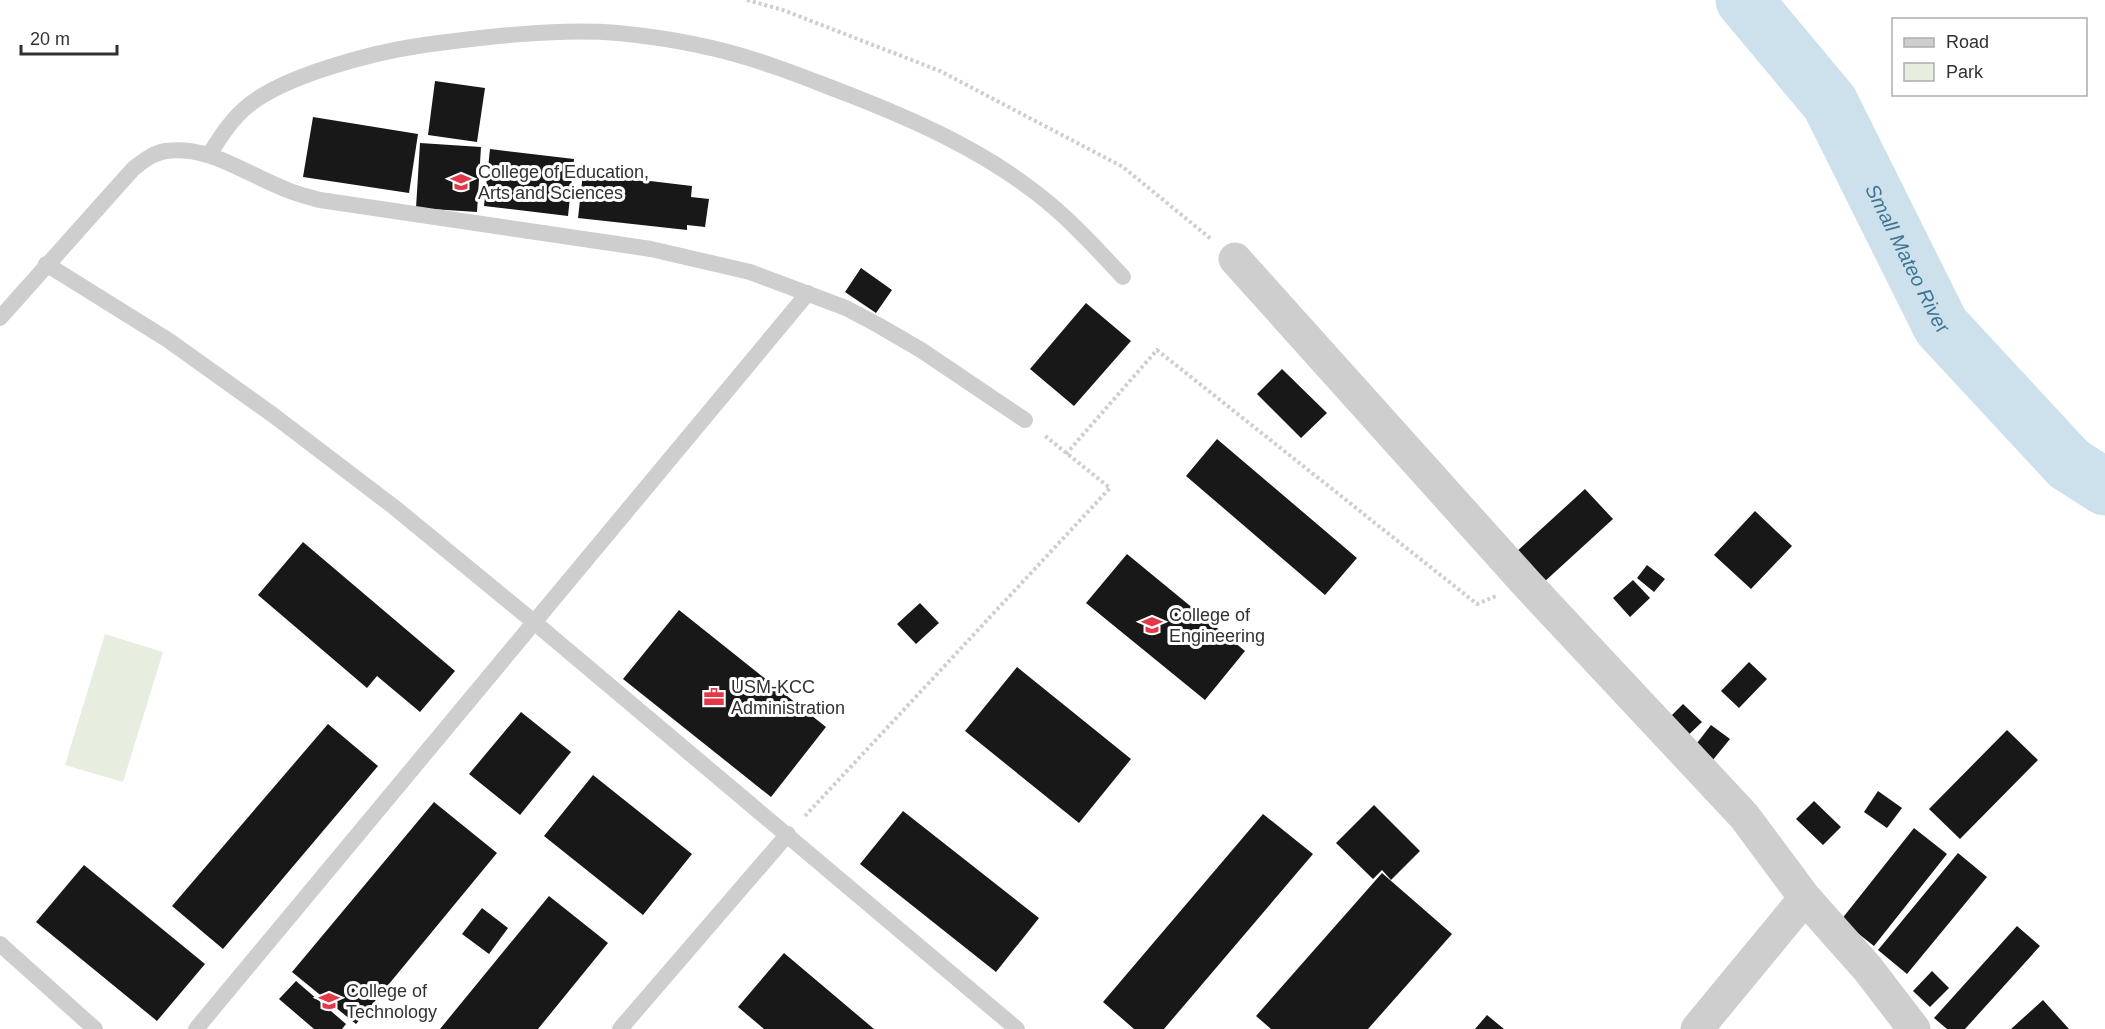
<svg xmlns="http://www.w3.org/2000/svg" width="2105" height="1029" font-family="Arial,sans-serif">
	<rect width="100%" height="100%" fill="#fff"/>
	<path fill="#e7eee0" d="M105 634 163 652 123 782 65 765Z"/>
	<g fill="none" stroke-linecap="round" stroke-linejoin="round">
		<path stroke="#cde1ed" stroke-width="57" id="s1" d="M1744 0 1830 103 1941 326 2069 464 2105 487"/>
	</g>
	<path fill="#181818" d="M435 81 485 88 477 142 428 135Z
		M313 117 418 134 409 193 303 177Z
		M420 143 481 147 477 212 416 208Z
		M490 149 574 159 568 216 484 206Z
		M583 173 692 186 691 197 709 199 705 227 687 225V230L578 218Z
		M861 268 892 290 876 313 845 292Z
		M1086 303 1131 341 1074 406 1030 369Z
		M1282 369 1327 413 1301 438 1257 394Z
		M1217 439 1357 558 1325 595 1186 476Z
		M1585 489 1613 519 1543 583 1515 553Z
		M1755 511 1792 546 1751 589 1714 555Z
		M303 542 455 671 420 712 377 676 367 688 258 595Z
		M1127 554 1245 651 1205 700 1086 603Z
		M1647 565 1665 579 1654 592 1637 578Z
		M1633 580 1650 598 1630 617 1613 598Z
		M920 603 939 623 916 644 897 624Z
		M679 610 826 727 771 797 623 679Z
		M1749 662 1767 679 1739 708 1721 691Z
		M1017 667 1131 759 1079 823 965 731Z
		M1683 704 1702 722 1681 742 1663 724Z
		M521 712 571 752 520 815 469 774Z
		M328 724 378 766 223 949 172 906Z
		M1711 725 1730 739 1708 766 1690 752Z
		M2007 730 2038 760 1960 839 1929 809Z
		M593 775 692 854 643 915 544 836Z
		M1878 791 1902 808 1887 828 1864 812Z
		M1814 801 1841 827 1823 845 1796 819Z
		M434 802 497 853 356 1024 292 972Z
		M1374 805 1420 851 1391 880 1382 870 1373 879 1336 843Z
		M903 811 1039 918 996 972 860 864Z
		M1263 814 1313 854 1164 1029H1134L1103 1002Z
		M1914 828 1947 854 1874 946 1841 920Z
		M1958 853 1987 877 1907 974 1878 950Z
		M84 865 205 964 157 1021 36 922Z
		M1382 873 1452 934 1368 1029H1271L1256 1016Z
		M549 896 608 943 538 1029H440Z
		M482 908 508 928 489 954 462 934Z
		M2017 926 2040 946 1965 1029H1947L1934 1018Z
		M784 953 874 1029H764L738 1007Z
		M1932 971 1949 988 1930 1007 1913 991Z
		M296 981 346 1024 342 1029H314L279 999Z
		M2043 1000 2069 1029H2011Z
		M1487 1015 1504 1029H1475Z"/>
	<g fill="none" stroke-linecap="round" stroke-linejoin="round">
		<path stroke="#cecece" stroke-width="4" stroke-dasharray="3 3" stroke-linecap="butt" d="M747 0 783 10 940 71 1123 167 1211 239
			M1066 454 1157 350 1477 604 1496 596
			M805 816 1110 488 1044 435"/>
		<path stroke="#cecece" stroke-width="16" d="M209 155C219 139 229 123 243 110 279 76 375 52 424 45 485 37 557 28 618 33 670 38 723 48 773 66 797 74 821 84 845 93 912 119 978 148 1035 192 1068 217 1095 247 1123 277
			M46 264 168 340 273 415 394 507 534 622 1017 1029
			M0 318 133 169C143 161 153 153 166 151 209 145 246 174 285 189 296 194 309 197 320 200L651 249 750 272 846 308 878 325 921 350 1025 420
			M0 944 95 1029
			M196 1029 808 293
			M620 1029 788 834"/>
		<path stroke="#cecece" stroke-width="33" d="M1235 259 1527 584 1744 816 1805 898 1868 969 1914 1029
			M1697 1029 1805 898"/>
	</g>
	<defs>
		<g id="university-bare" transform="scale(1.62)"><path d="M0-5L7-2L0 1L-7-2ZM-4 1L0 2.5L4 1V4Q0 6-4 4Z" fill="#e33847" stroke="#fff" stroke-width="2.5" paint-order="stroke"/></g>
		<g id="office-bare" transform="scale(1.62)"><path d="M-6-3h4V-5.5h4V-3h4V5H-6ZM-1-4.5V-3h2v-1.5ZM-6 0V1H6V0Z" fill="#e33847" stroke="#fff" stroke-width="2.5" paint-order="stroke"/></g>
	</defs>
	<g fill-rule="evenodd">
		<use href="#university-bare" x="461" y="182"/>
		<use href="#university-bare" x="1152" y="625"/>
		<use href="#office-bare" x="714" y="697"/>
		<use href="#university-bare" x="329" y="1001"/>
	</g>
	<g text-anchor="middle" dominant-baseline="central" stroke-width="6" stroke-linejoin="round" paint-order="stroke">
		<g font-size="18" fill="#313131" stroke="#fff" text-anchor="start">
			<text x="478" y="172">College of Education,<tspan x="478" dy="21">Arts and Sciences</tspan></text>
			<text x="1169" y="615">College of<tspan x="1169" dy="21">Engineering</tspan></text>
			<text x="731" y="687">USM-KCC<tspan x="731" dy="21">Administration</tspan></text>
			<text x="346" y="991">College of<tspan x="346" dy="21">Technology</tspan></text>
		</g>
		<g font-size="20" font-style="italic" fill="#3f7493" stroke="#fff">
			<text stroke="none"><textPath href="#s1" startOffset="308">Small Mateo River</textPath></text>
		</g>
	</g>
	<rect x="1892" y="18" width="195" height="78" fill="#ffffff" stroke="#adadad" stroke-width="1.5"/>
	<rect x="1904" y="38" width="30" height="9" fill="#cecece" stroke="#adadad" stroke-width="1.5"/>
	<text x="1946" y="48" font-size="18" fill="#313131">Road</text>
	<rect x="1904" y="63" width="30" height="18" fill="#e7eee0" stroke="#adadad" stroke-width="1.5"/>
	<text x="1946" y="78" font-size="18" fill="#313131">Park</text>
	<path d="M21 45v9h96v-9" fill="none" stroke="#313131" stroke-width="3"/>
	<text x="30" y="45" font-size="18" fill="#313131" stroke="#ffffff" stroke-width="4.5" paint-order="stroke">20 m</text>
</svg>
